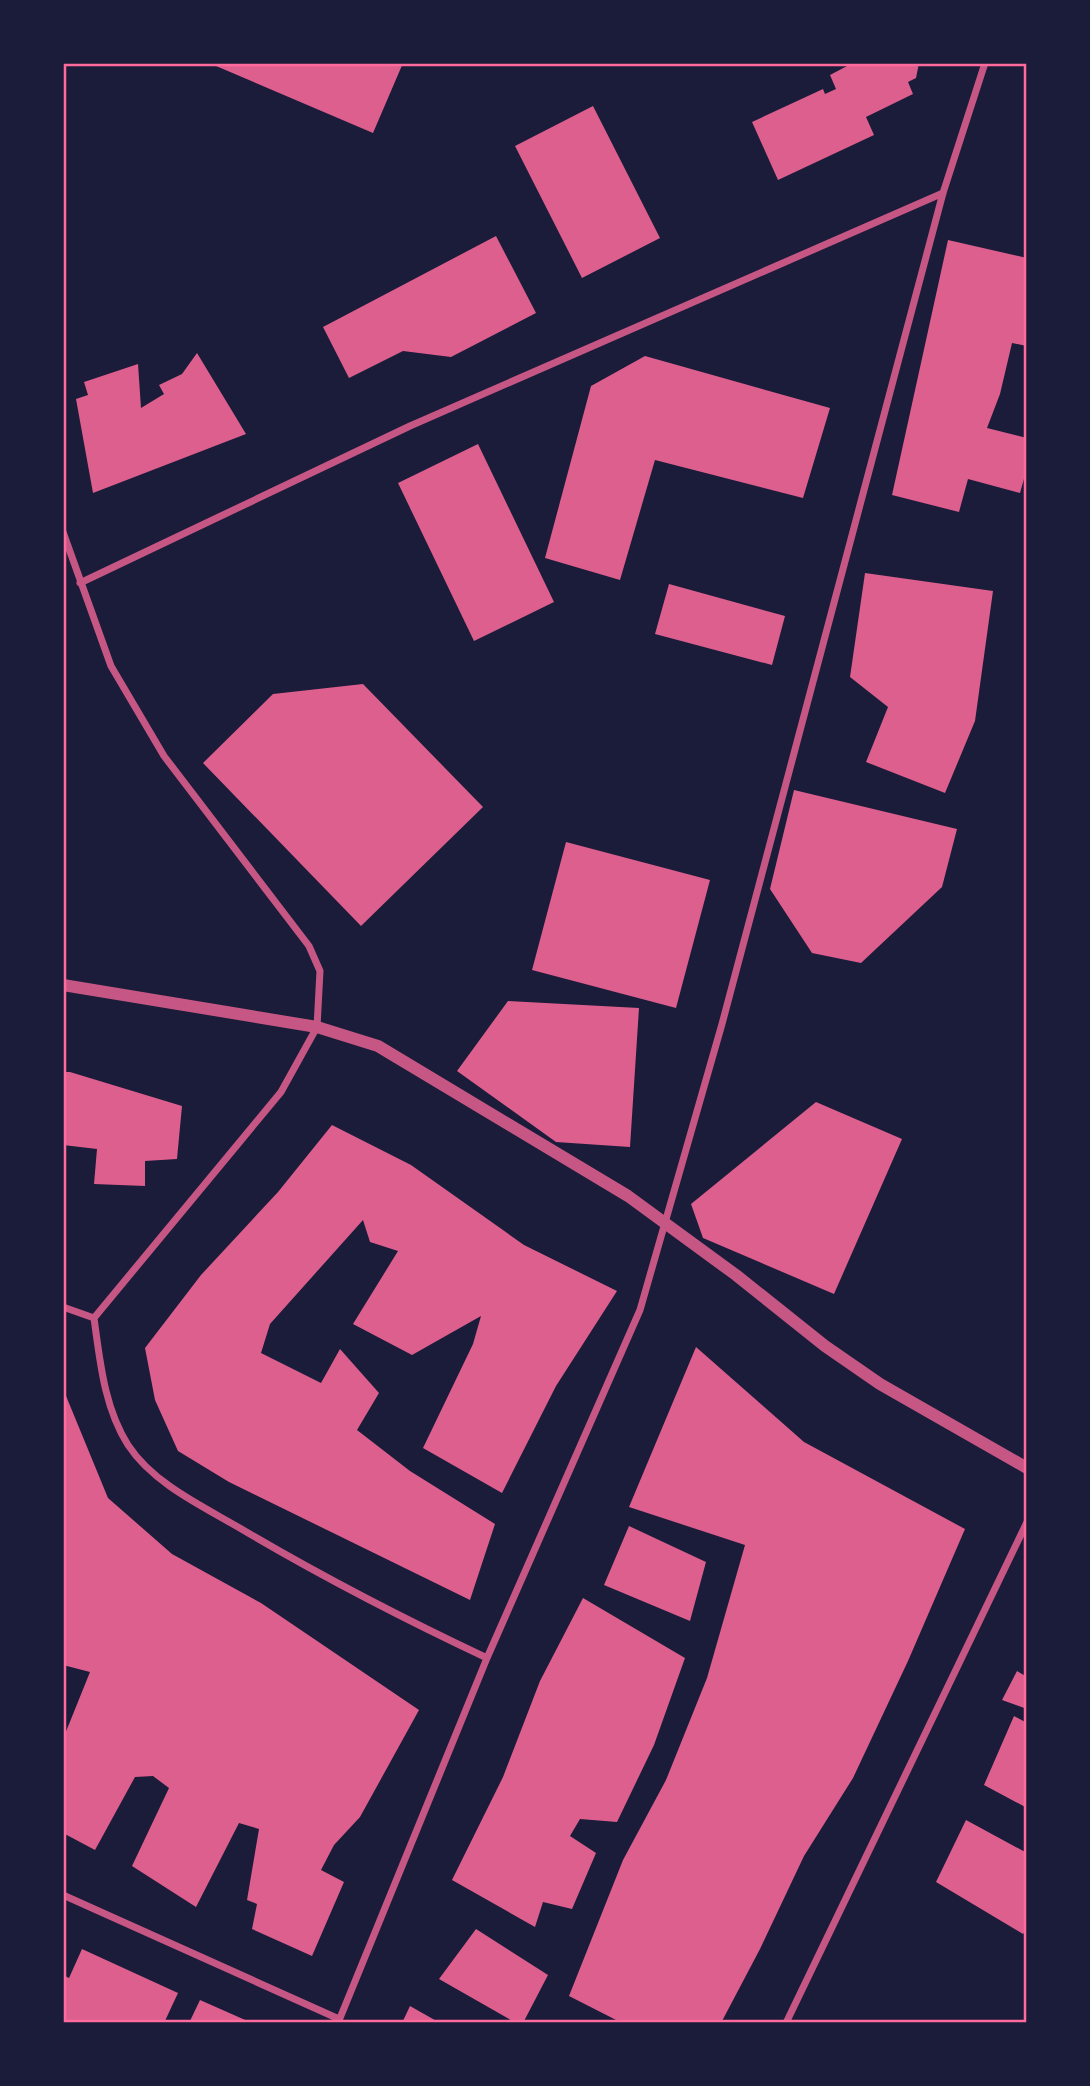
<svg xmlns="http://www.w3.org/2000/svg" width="1090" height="2086" font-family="'Fira Sans',sans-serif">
	<rect width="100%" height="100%" fill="#1b1b3a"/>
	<path fill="#dd5f8e" d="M209 63H403L373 133Z
		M848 63H919L916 78 908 82 913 94 866 117 874 135 778 180 752 122 823 89 825 94 836 89 830 75 849 65Z
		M593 106 660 238 582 278 515 146Z
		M496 236 536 313 451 357 403 351 349 378 323 327Z
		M948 240 1027 258V291L1024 304 1027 305V346L1012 343 1000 394 987 428 1027 438V468L1020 493 968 479 959 512 892 495Z
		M197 353 246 434 93 493 76 399 88 395 84 382 138 364 141 408 164 394 159 385 182 374Z
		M645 356 830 408 803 498 655 460 620 580 545 558 591 386Z
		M478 444 554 602 474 641 398 483Z
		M865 573 993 591 975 721 945 793 866 762 888 707 850 677Z
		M669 584 785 616 772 665 655 634Z
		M363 684 483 807 361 926 203 763 273 694Z
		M794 790 957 829 942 887 861 963 812 953 770 889Z
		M566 842 710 880 676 1008 532 970Z
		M508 1001 639 1008 630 1147 556 1142 457 1071Z
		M63 1072H70L182 1106 177 1159 145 1161V1186L94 1184 97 1149 63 1145Z
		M816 1102 902 1139 834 1294 703 1238 691 1204Z
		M332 1125 411 1165 524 1245 617 1291 556 1386 502 1493 423 1448 473 1344 481 1316 412 1355 353 1324 398 1251 370 1242 363 1220 270 1324 261 1353 321 1383 340 1349 379 1393 357 1430 410 1471 495 1524 470 1600 229 1482 178 1451 155 1400 145 1348 201 1275 278 1192Z
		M696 1347 804 1442 965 1529 908 1661 853 1778 804 1856 760 1949 721 2023H622L569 1996 623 1860 666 1780 707 1678 745 1545 629 1507Z
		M64 1391 108 1498 172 1554 261 1603 419 1710 360 1817 334 1845 321 1870 344 1882 312 1956 252 1929 257 1904 247 1900 259 1829 239 1823 196 1907 132 1866 169 1788 153 1776 135 1777 95 1850 63 1833V1739L90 1672 63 1665Z
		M629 1526 706 1562 690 1621 604 1585Z
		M583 1598 685 1658 654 1745 617 1822 580 1819 570 1836 596 1853 572 1909 543 1902 535 1927 452 1880 503 1777 540 1681Z
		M1017 1671 1027 1677V1709L1002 1700Z
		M1014 1716 1027 1723V1808L984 1785Z
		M966 1820 1027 1853V1928L1023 1934 936 1882Z
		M476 1929 548 1975 523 2023H516L439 1979Z
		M82 1949 178 1993 164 2023H63V1975L69 1978Z
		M200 2000 252 2023H189Z
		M410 2006 440 2023H402Z"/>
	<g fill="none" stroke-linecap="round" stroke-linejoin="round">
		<path stroke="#c65784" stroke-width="7" d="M63 532 111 666 164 756 309 946 320 971 317 1027 281 1092 94 1318C100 1361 104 1407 128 1445 153 1483 200 1505 238 1527 319 1575 402 1618 487 1658
			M80 583 410 426 943 193
			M63 1307 94 1318
			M63 1895 339 2019
			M338 2023 487 1658 640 1310 722 1024 943 193 985 63
			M786 2023 1027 1522"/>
		<path stroke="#c65784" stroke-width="12" d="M63 985 317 1027 378 1046 628 1196 736 1275 825 1346 880 1384 1027 1468"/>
	</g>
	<rect width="1090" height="2086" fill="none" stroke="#1b1b3a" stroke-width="130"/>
	<rect x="65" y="65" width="960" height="1956" fill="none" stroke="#ff6b9d" stroke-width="2.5"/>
</svg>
